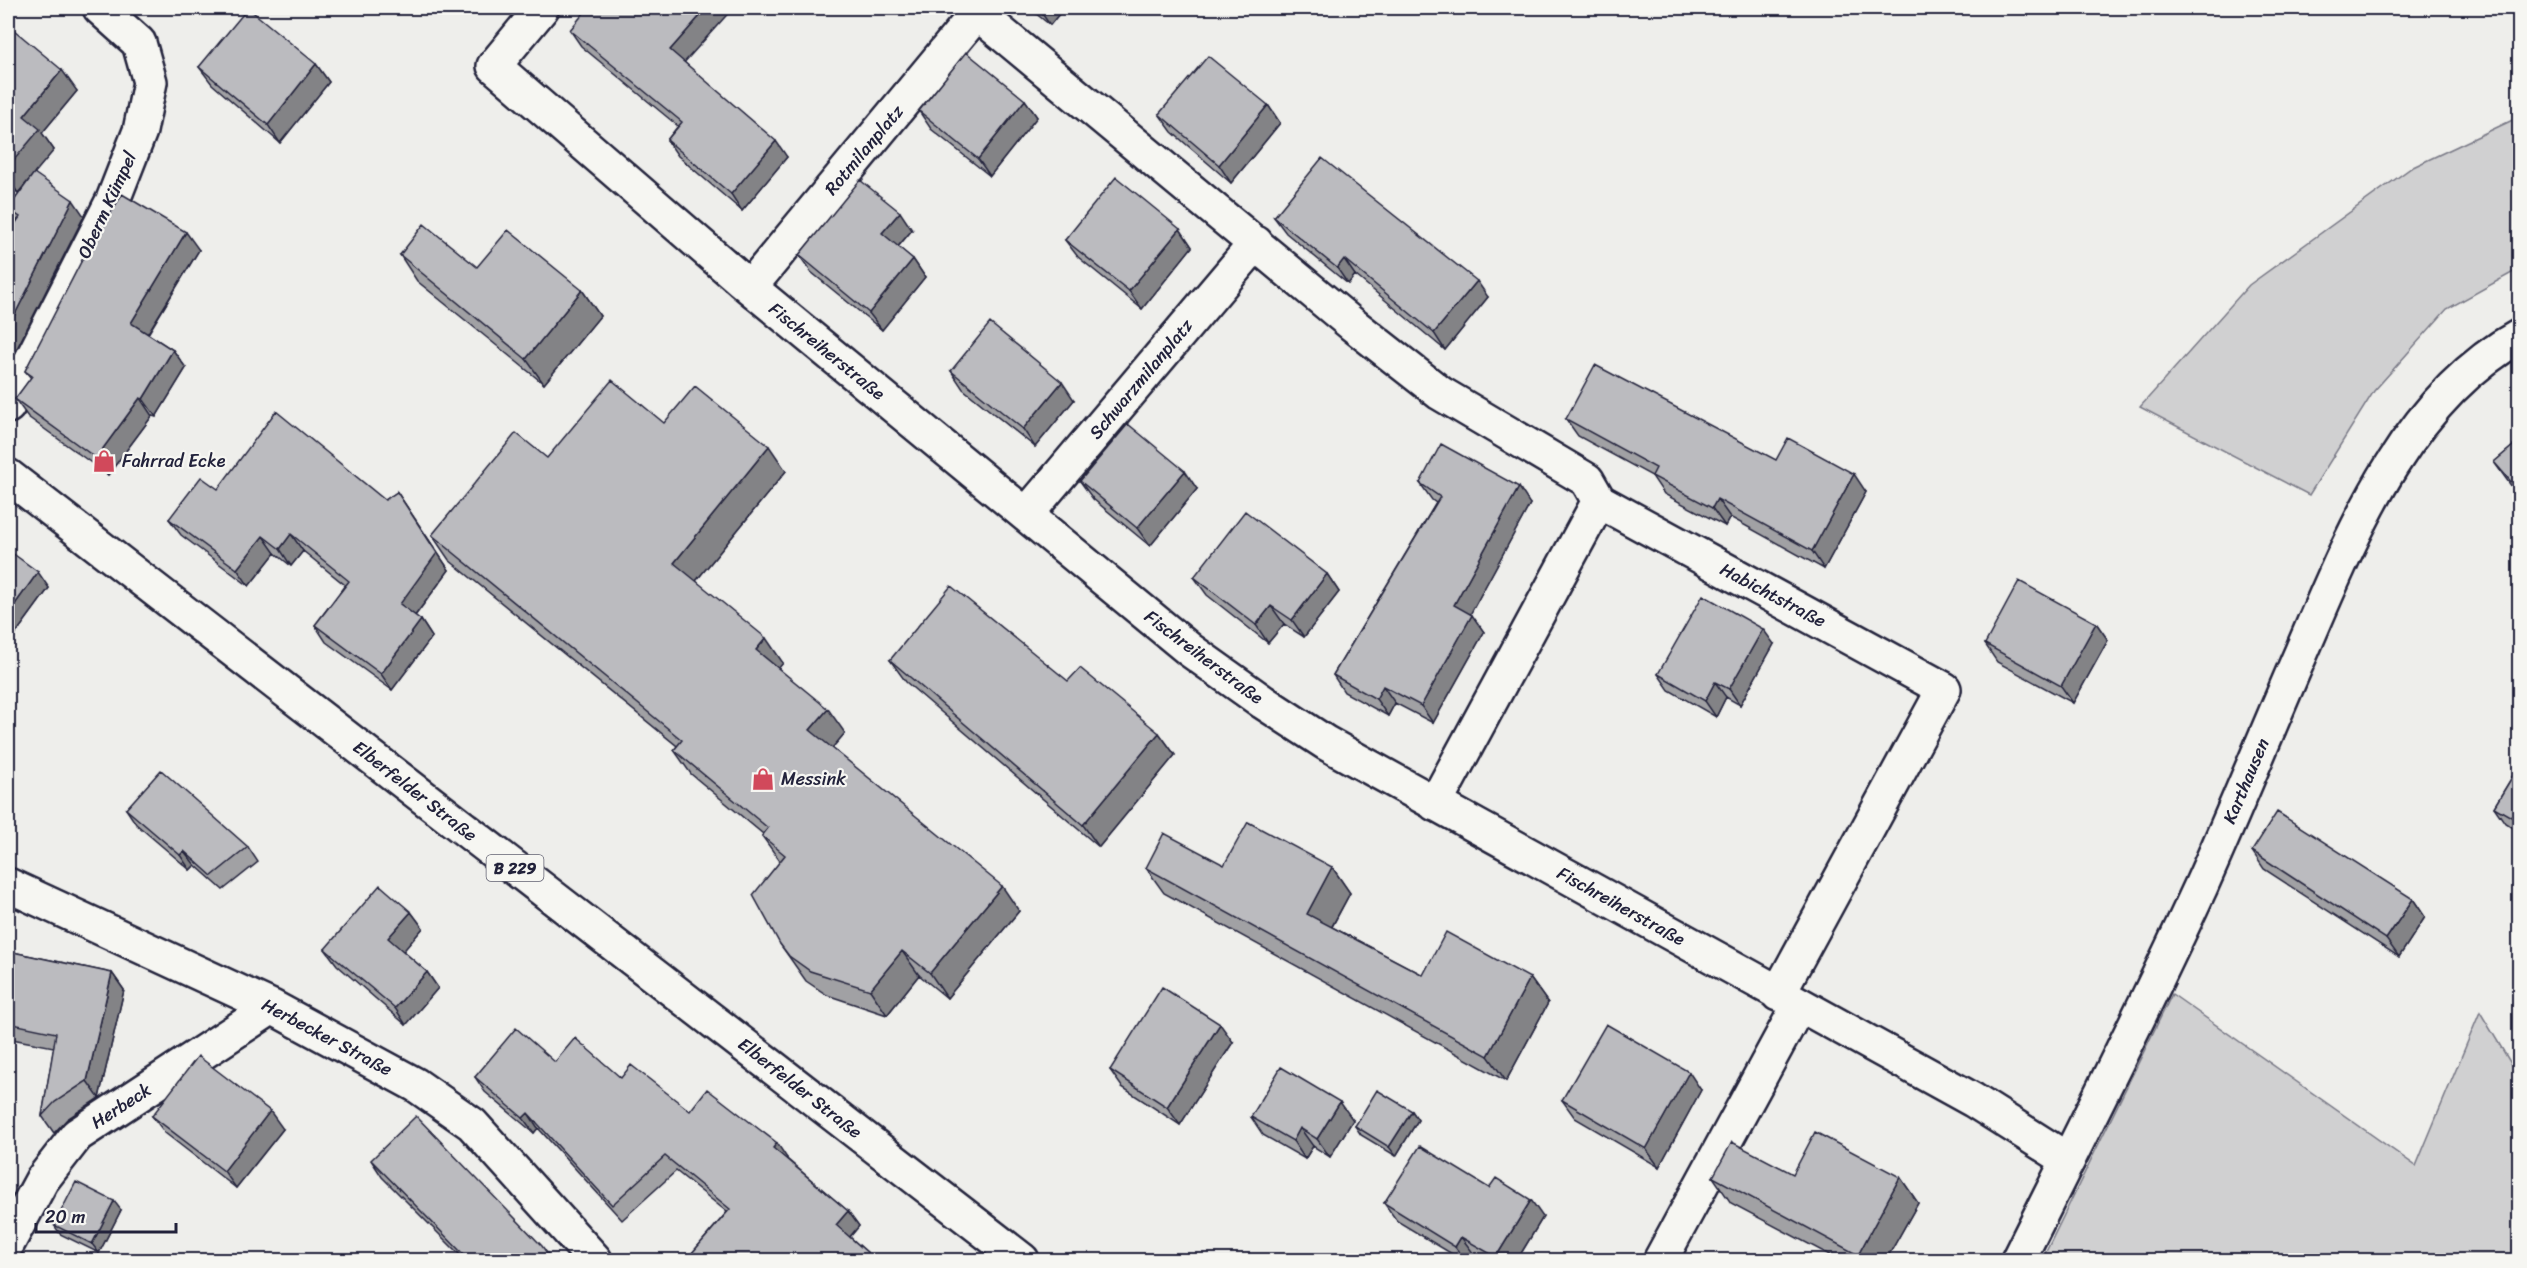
<svg xmlns="http://www.w3.org/2000/svg" width="2527" height="1268" font-family="Sriracha,sans-serif">
	<rect width="100%" height="100%" fill="#eeeeeb"/>
	<filter id="ink" filterUnits="userSpaceOnUse"><feTurbulence type="fractalNoise" baseFrequency=".0167" numOctaves="2"/><feDisplacementMap in="SourceGraphic" scale="12" xChannelSelector="R" yChannelSelector="G"/><feConvolveMatrix kernelMatrix="1 2 1 2 8 2 1 2 1" color-interpolation-filters="sRGB"/></filter>
	<g filter="url(#ink)">
		<path fill="#d0d0d1" stroke="#797986" stroke-width="1.5" d="M2519 117V269L2447 309 2374 391 2309 495 2140 407 2249 285 2411 168Z
			M2172 994 2416 1166 2480 1012 2519 1077V1260H2042Z"/>
		<g fill="none" stroke-linecap="round" stroke-linejoin="round">
			<g stroke="#22223b" stroke-width="38">
				<path id="minor" d="M542 8 494 66 741 280 1190 650 1263 702 1326 743 1973 1100 2068 1160
					M971 8 1352 324 1440 393 1587 480 1599 501
					M750 287 977 13
					M8 406 113 200 140 131 150 82 139 43 100 8
					M1026 515 1256 243
					M1435 804 1599 501 1944 689 1778 994
					M8 885 272 1007 416 1085 472 1124 595 1260
					M8 1243 42 1180 77 1135 272 1007
					M1661 1259 1799 1005"/>
			</g>
			<g stroke="#22223b" stroke-width="38">
				<path id="secondary" d="M2018 1260C2080 1136 2143 1012 2201 886 2236 808 2268 729 2302 651 2351 537 2405 399 2520 336"/>
			</g>
			<g stroke="#22223b" stroke-width="38">
				<path id="primary" d="M8 476 1022 1260"/>
			</g>
			<use href="#minor" stroke="#f6f6f2" stroke-width="33"/>
			<use href="#secondary" stroke="#f6f6f2" stroke-width="33"/>
			<use href="#primary" stroke="#f6f6f2" stroke-width="33"/>
		</g>
		<path fill="#a1a1a4" stroke="#22223b" stroke-width="1.5" d="M1029 8H1064L1050 25Z
			M8 25 77 91 42 133 54 150 34 173 84 216 17 221 8 209 32 176 18 193 8 185Z
			M570 30 685 63 787 157 742 211 678 156 667 140 678 126 581 46Z
			M316 64 329 82 280 143 212 84 199 67Z
			M1025 100 1037 117 990 176 931 129 919 111Z
			M1268 105 1280 123 1231 183 1172 132 1159 114Z
			M1274 217 1488 297 1445 350 1355 275 1348 284 1286 233Z
			M105 223 199 250 148 334 173 350 186 368 156 417 152 416 108 475 28 417 15 399 31 378 25 371Z
			M1180 229 1192 247 1142 309 1078 257 1065 240Z
			M912 230 898 247 913 259 925 277 882 330 811 272 799 255Z
			M400 255 477 267 582 290 600 316 544 384 417 281Z
			M951 371 1074 400 1035 447 963 389Z
			M1566 419 1776 460 1866 492 1824 569 1730 517 1725 526 1664 494 1652 476 1578 436Z
			M664 423 786 471 696 581 783 663 778 668 845 733 832 748 1019 911 947 998 919 975 887 1015 827 995 806 981 780 944V861L762 836 763 834 691 774 674 750 677 746 449 560 432 535 547 458Z
			M2520 440V496L2512 487 2494 462Z
			M1080 481 1197 489 1150 546 1093 499Z
			M1420 483 1530 504 1470 614 1484 632 1433 723 1395 703 1388 716 1344 692 1333 675 1436 503 1432 500Z
			M218 489 385 500 397 492 449 570 415 616 421 620 432 637 392 690 326 642 315 625 345 585 303 551 291 566 275 553 249 586 181 535 169 519Z
			M8 550 49 588 14 636 8 631Z
			M1327 574 1339 592 1304 637 1284 624 1268 643 1207 595 1194 577Z
			M2096 623 2108 640 2073 703 1997 662 1985 644Z
			M1774 644 1740 705 1726 697 1716 717 1669 690 1658 674Z
			M890 660 1068 681 1159 733 1175 755 1099 847 906 682Z
			M2520 764V832L2505 823 2494 807Z
			M126 809 248 847 258 862 223 890 195 865 190 870 136 824Z
			M2252 851 2413 899 2425 917 2399 957 2264 869Z
			M1224 865 1332 867 1350 893 1332 927 1423 975 1530 978 1548 1003 1506 1081 1164 893 1146 868Z
			M411 912 423 928 403 951 427 972 438 988 406 1025 337 965 325 949Z
			M8 951 112 973 124 990 99 1098 67 1119 54 1133 42 1116 54 1047 12 1039 8 1032Z
			M1233 1042 1180 1125 1122 1087 1110 1070Z
			M555 1062 621 1078 787 1158V1159L848 1211 859 1226 850 1237 869 1254 873 1260H686L727 1212 676 1171 622 1220 538 1128 534 1133 485 1092 475 1077Z
			M1701 1090 1659 1167 1575 1118 1562 1100Z
			M1412 1111 1418 1120 1396 1156 1361 1135 1355 1126Z
			M152 1116 283 1129 236 1188 165 1133Z
			M1251 1117 1353 1120 1330 1157 1313 1146 1305 1159 1263 1135Z
			M371 1160 552 1260H465L382 1177Z
			M1793 1174 1900 1177 1918 1203 1886 1260H1839L1731 1203 1713 1177Z
			M1489 1188 1543 1217 1517 1260H1484L1474 1254 1470 1260H1462L1397 1221 1384 1203Z
			M121 1210 99 1253 60 1234 54 1225Z"/>
		<path fill="#838386" stroke="#22223b" stroke-width="1.5" d="M707 8H733L681 66 670 50Z
			M1038 8H1064L1050 25Z
			M316 64 329 82 280 143 268 125Z
			M62 70 77 91 42 133 54 150 18 193 8 179V167L24 116Z
			M1025 100 1037 117 990 176 978 159Z
			M1268 105 1280 123 1231 183 1219 165Z
			M776 141 787 157 742 211 731 194Z
			M73 200 84 216 8 366V328Z
			M900 212 912 230 894 251 882 233Z
			M1180 229 1192 247 1142 309 1129 291Z
			M186 232 199 250 143 341 131 323Z
			M913 259 925 277 882 330 869 313Z
			M1344 259 1355 275 1348 284 1337 268Z
			M1477 281 1488 297 1445 350 1434 333Z
			M582 290 600 316 544 384 526 359Z
			M173 350 186 368 156 417 143 399Z
			M1062 382 1074 400 1035 447 1023 429Z
			M140 398 152 416 108 475 96 458Z
			M769 446 786 471 691 587 674 563Z
			M1185 471 1197 489 1150 546 1137 528Z
			M1854 474 1866 492 1824 569 1812 551Z
			M1519 487 1530 504 1466 622 1454 605Z
			M397 492 449 570 411 621 400 604Z
			M1717 499 1730 517 1725 526 1712 508Z
			M291 534 303 551 291 566 280 549Z
			M263 536 275 553 249 586 237 569Z
			M38 572 49 588 14 636 8 626V614Z
			M1327 574 1339 592 1304 637 1292 620Z
			M1271 606 1284 624 1268 643 1256 625Z
			M1472 615 1484 632 1433 723 1421 706Z
			M421 620 432 637 392 690 381 674Z
			M2096 623 2108 640 2073 703 2061 686Z
			M1763 629 1774 644 1740 705 1729 689Z
			M766 638 783 663 773 675 756 650Z
			M1715 682 1726 697 1716 717 1705 701Z
			M1383 686 1395 703 1388 716 1376 699Z
			M828 709 845 733 827 754 810 730Z
			M1159 733 1175 755 1099 847 1083 825Z
			M184 851 195 865 190 870 180 855Z
			M1332 867 1350 893 1325 939 1307 914Z
			M1002 886 1019 911 947 998 930 973Z
			M2413 899 2425 917 2399 957 2386 939Z
			M411 912 423 928 400 955 388 938Z
			M902 951 919 975 887 1015 870 990Z
			M427 972 438 988 406 1025 395 1008Z
			M112 973 124 990 99 1098 87 1081Z
			M1530 978 1548 1003 1506 1081 1488 1056Z
			M1220 1024 1233 1042 1180 1125 1167 1107Z
			M1689 1072 1701 1090 1659 1167 1646 1149Z
			M1340 1102 1353 1120 1330 1157 1317 1139Z
			M270 1111 283 1129 236 1188 224 1171Z
			M1412 1111 1418 1120 1396 1156 1389 1147Z
			M528 1113 538 1128 534 1133 523 1118Z
			M1300 1128 1313 1146 1305 1159 1293 1141Z
			M777 1143 787 1158 784 1163 773 1148Z
			M1900 1177 1918 1203 1886 1260H1862L1858 1255Z
			M1531 1200 1543 1217 1517 1260H1498L1496 1257Z
			M114 1201 121 1210 99 1253 92 1244Z
			M848 1211 859 1226 847 1240 836 1225Z
			M1461 1237 1474 1254 1470 1260H1465L1455 1247Z
			M869 1254 873 1260H863Z"/>
		<path fill="#bbbbbf" stroke="#22223b" stroke-width="1.5" d="M248 8 316 64 268 125 199 67Z
			M588 8H707L670 50 776 141 731 194 667 140 682 122 570 30Z
			M8 25 62 70 24 116 40 129 8 167Z
			M966 52 1025 100 978 159 919 111Z
			M1208 56 1268 105 1219 165 1159 114Z
			M1322 158 1477 281 1434 333 1344 259 1337 268 1274 217Z
			M34 173 73 200 8 328V234L20 217 8 209Z
			M1116 177 1180 229 1129 291 1065 240Z
			M860 180 900 212 882 233 913 259 869 313 799 255Z
			M122 194 186 232 131 323 173 350 143 399 140 398 96 458 15 399 32 376 25 371 102 221 105 223Z
			M424 224 477 267 508 230 582 290 526 359 400 255Z
			M990 323 1062 382 1023 429 951 371Z
			M1595 365 1776 460 1788 438 1854 474 1812 551 1717 499 1712 508 1652 476 1656 468 1566 419Z
			M612 380 664 423 695 386 769 446 674 563 766 638 756 650 828 709 810 730 1002 886 930 973 902 951 870 990 810 971 789 956 780 944 753 895 785 855 762 836 768 828 674 750 682 740 432 535 516 433 547 458Z
			M276 411 385 500 397 492 437 553 400 604 421 620 381 674 315 625 349 581 291 534 280 549 263 536 237 569 169 519 201 477 218 489Z
			M1128 424 1185 471 1137 528 1080 481Z
			M2520 440V492L2494 462Z
			M1441 444 1519 487 1454 605 1472 615 1421 706 1383 686 1376 699 1333 675 1440 497 1420 483Z
			M1245 511 1327 574 1292 620 1271 606 1256 625 1194 577Z
			M8 550 38 572 8 614Z
			M2019 581 2096 623 2061 686 1985 644Z
			M951 586 1068 681 1080 668 1159 733 1083 825 890 660Z
			M1703 595 1763 629 1729 689 1715 682 1705 701 1658 674Z
			M2520 764V822L2494 807Z
			M161 770 248 847 212 876 184 851 180 855 126 809Z
			M2277 812 2413 899 2386 939 2252 851Z
			M1248 822 1332 867 1307 914 1423 975 1446 932 1530 978 1488 1056 1146 868 1164 833 1224 865Z
			M380 885 411 912 388 938 427 972 395 1008 325 949Z
			M8 951 112 973 87 1081 55 1102 42 1116 56 1033 8 1023Z
			M1162 987 1220 1024 1167 1107 1110 1070Z
			M1606 1024 1689 1072 1646 1149 1562 1100Z
			M516 1028 555 1062 575 1038 621 1078 631 1065 690 1111 707 1089 777 1143 773 1148 848 1211 836 1225 869 1254 863 1260H813L809 1257 806 1260H686L730 1209 665 1156 612 1205 528 1113 523 1118 475 1077Z
			M198 1056 270 1111 224 1171 152 1116Z
			M1281 1067 1340 1102 1317 1139 1300 1128 1293 1141 1251 1117Z
			M1377 1090 1412 1111 1389 1147 1355 1126Z
			M416 1116 542 1246 552 1260H469L371 1160Z
			M1815 1132 1900 1177 1858 1255 1713 1177 1732 1142 1793 1174Z
			M1420 1146 1489 1188 1496 1178 1531 1200 1496 1257 1461 1237 1455 1247 1384 1203Z
			M76 1182 114 1201 92 1244 54 1225Z"/>
	</g>
	<defs>
		<g id="shop-bare" transform="scale(1.8)"><path d="M-5-2.5h2.3a2.7 3.5 0 0 1 5.4 0H5L5.5 6h-11ZM-1.5-2.5h3a1.5 2.3 0 0 0-3 0Z" fill="#d1495b" stroke="#f6f6f2" stroke-width="2.5" paint-order="stroke"/></g>
	</defs>
	<g fill-rule="evenodd">
		<use href="#shop-bare" x="104" y="461"/>
		<use href="#shop-bare" x="763" y="779"/>
	</g>
	<g text-anchor="middle" dominant-baseline="central" stroke-width="4.5" stroke-linejoin="round" paint-order="stroke">
		<rect fill="#f6f6f2" stroke="#626272" stroke-width="1.5" x="486.5" y="855" width="57" height="26" rx="4.5"/>
		<g font-size="16" font-weight="bold" fill="#22223b">
			<text x="515" y="868">B 229</text>
		</g>
		<g font-size="18" fill="#22223b" stroke="#f6f6f2">
			<text transform="translate(864 150) rotate(-50)">Rotmilanplatz</text>
			<text transform="translate(107 205) rotate(-65)">Oberm Kümpel</text>
			<text transform="translate(827 351) rotate(39)">Fischreiherstraße</text>
			<text transform="translate(1141 379) rotate(-50)">Schwarzmilanplatz</text>
			<text transform="translate(1773 595) rotate(28)">Habichtstraße</text>
			<text transform="translate(1204 657) rotate(37)">Fischreiherstraße</text>
			<text transform="translate(2246 781) rotate(-67)">Karthausen</text>
			<text transform="translate(415 791) rotate(38)">Elberfelder Straße</text>
			<text transform="translate(1621 906) rotate(29)">Fischreiherstraße</text>
			<text transform="translate(327 1037) rotate(28)">Herbecker Straße</text>
			<text transform="translate(800 1088) rotate(38)">Elberfelder Straße</text>
			<text transform="translate(121 1106) rotate(-33)">Herbeck</text>
		</g>
		<g font-size="18" fill="#22223b" stroke="#f6f6f2" text-anchor="start">
			<text x="122" y="461">Fahrrad Ecke</text>
			<text x="781" y="779">Messink</text>
		</g>
	</g>
	<rect width="2527" height="1268" fill="none" stroke="#f6f6f2" stroke-width="30"/>
	<rect x="15" y="15" width="2497" height="1238" fill="none" stroke="#22223b" stroke-width="2" filter="url(#ink)"/>
	<path d="M36 1223v9h140v-9" fill="none" stroke="#22223b" stroke-width="3"/>
	<text x="45" y="1223" font-size="18" fill="#22223b" stroke="#f6f6f2" stroke-width="4.5" paint-order="stroke">20 m</text>
</svg>
